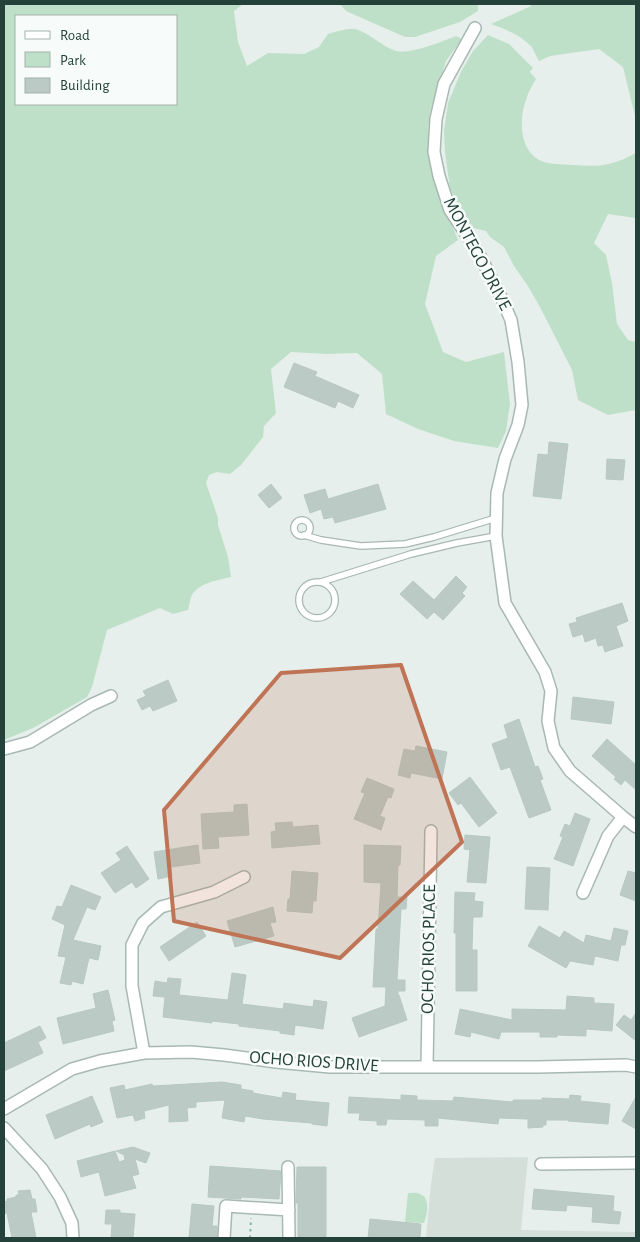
<svg xmlns="http://www.w3.org/2000/svg" width="640" height="1242" font-family="'Alegreya Sans',sans-serif">
	<rect width="100%" height="100%" fill="#e6efeb"/>
	<path fill="#d4dfda" d="M528 1157 521 1230 636 1232V1238H426L431 1184 435 1158Z"/>
	<path fill="#bfe0c8" fill-rule="evenodd" d="M4 4H243L234 11 238 42 247 66 268 53 304 54 319 47 328 34C335 32 348 28 355 29 369 32 382 47 396 51 408 55 444 41 456 36L460 38 461 40 446 61 430 112 428 131 429 155 435 183 458 240 436 256 425 304 443 352 466 362 504 352 510 404 506 431 498 448 454 441 418 429 386 414 382 374 357 353 327 354 291 352 271 369 276 413 264 426 263 437 241 465 230 474 217 472 209 475 206 483 218 518V525L228 557 231 577C218 580 197 583 191 597 190 601 189 606 188 610L173 614 160 608 107 630 92 687 87 697 35 727 4 740ZM16 16H176V104H16Z
		M340 4H478V11L460 22 415 37H405L346 11Z
		M533 4H636V120L623 67 599 49 550 56 539 61C536 56 534 50 531 46 520 35 505 29 491 24L529 7Z
		M488 35 509 44 533 68 530 72 536 79C532 86 528 92 526 100 519 118 519 149 539 160 549 165 562 164 573 165 600 167 612 166 636 153V218L608 214 594 243 606 255 612 283 617 324 628 340 636 342V410L608 415 578 400 572 370 540 307 528 286 514 266 504 247 490 237 486 231 473 228 459 208 450 188 445 152 444 131 448 103 461 72 473 51Z
		M408 1193C412 1193 417 1192 420 1194 431 1198 427 1215 424 1223L405 1222Z"/>
	<path fill="#bbcac4" stroke="#b8c9c2" d="M294 363 317 372 315 376 359 395 353 408 338 401 335 408 284 387Z
		M549 442 568 444 561 499 533 496 538 454 548 455Z
		M607 459 625 460 623 480 606 479Z
		M271 484 282 498 269 508 258 495Z
		M378 484 386 509 335 523 333 517 324 519 321 509 310 513 304 495 325 489 328 499Z
		M456 576 467 587 462 593 465 596 443 620 434 612 427 619 400 594 413 581 434 600Z
		M622 603 628 621 616 626 623 646 605 652 603 645 598 646 596 638 585 642 583 634 573 637 569 624 577 622 576 618Z
		M168 680 177 701 153 711 150 706 142 710 137 700 146 696 143 691Z
		M573 697 614 702 611 724 571 719Z
		M519 719 535 767 538 766 543 779 540 780 551 810 529 818 510 767 501 770 492 744 508 738 504 725Z
		M607 739 636 765V790L625 780 621 785 614 779 616 777 592 756Z
		M416 746 447 752 442 779 411 773 410 778 398 775 404 749 415 751Z
		M470 777 497 813 479 827 461 803 458 805 449 793Z
		M367 778 394 789 391 798 388 797 380 816 385 818 381 830 354 819 365 793 361 792Z
		M247 804 249 835 218 837 219 848 203 849 201 814 234 812V805Z
		M575 813 590 819 573 866 554 859 563 837 560 836 565 824 570 826Z
		M292 822 293 827 318 825 320 844 272 848 271 832 276 831 275 823Z
		M465 835 490 837 486 883 467 882 470 850 464 849Z
		M198 845 200 863 171 867 172 876 158 879 154 852Z
		M364 845 401 846 400 865H398L397 897H407L406 909H401L397 980H405V991H398V995H399L407 1020 359 1037 352 1018 385 1006 386 987H373L376 929H378L381 883 364 882Z
		M127 846 149 879 136 888 132 882 115 893 101 873 121 860 116 853Z
		M527 867 550 868 548 910 525 909Z
		M292 871 318 873 316 901H313L312 913 287 911 288 899H290Z
		M628 871 636 873V901L620 895Z
		M71 885 101 897 95 910 87 907 73 940 101 946 98 960 89 958 83 984 72 981 71 985 60 983 66 957 58 956 65 925 52 919 57 906 62 907Z
		M455 892 475 893 474 901 483 902 482 917H473L472 950H477V991H456V933H454Z
		M273 907 276 922 270 923 274 936 235 947 227 921Z
		M197 922 206 936 169 961 160 947Z
		M539 926 560 938 564 931 584 943 586 935 611 941 614 928 628 931 625 945H621L618 961 595 956 593 965 570 961 566 968 528 946Z
		M232 973 246 975 242 1004 283 1009 284 1003 313 1007 314 1000 327 1002 323 1029 295 1025 294 1035 280 1033V1031L239 1026V1024L212 1021V1023L163 1017 165 997 153 996 155 981 167 983 168 978 181 979 179 995 228 1000Z
		M108 990 115 1020 112 1021 114 1031 63 1044 57 1018 96 1008 93 994Z
		M567 996 594 998V1003L614 1004 612 1031 586 1029V1036L557 1035V1037H540V1032H501L499 1039 471 1032 470 1037 455 1034 460 1009 512 1020V1009L566 1010Z
		M636 1013V1041L616 1025 624 1015 631 1020Z
		M40 1026 46 1038 38 1042 43 1053 4 1071V1043Z
		M222 1082 241 1085V1089L253 1091V1093L282 1098 283 1092 296 1094 295 1100 329 1103 327 1126 312 1124V1123L263 1119 245 1116 244 1122 222 1118 225 1100 196 1102V1107L187 1108 188 1121 169 1122V1105L144 1111 145 1118 135 1121 133 1115 117 1118 110 1088 124 1085 125 1090 152 1084 153 1086Z
		M401 1095 417 1096V1100L453 1101 454 1097 513 1102V1100H542V1098L569 1099 570 1095 581 1096 580 1101 610 1104 608 1124 568 1121V1120H546V1125H543V1127L528 1128V1119L499 1118 498 1124 438 1118V1126H425V1120L387 1119 386 1125H377V1121L359 1120 360 1113H348L349 1097 401 1100Z
		M92 1096 103 1122 91 1127 90 1124 55 1139 46 1115Z
		M636 1097V1129L622 1121Z
		M133 1147 150 1153 146 1163 135 1159 139 1174 132 1176 136 1188 105 1196 99 1172 81 1177 77 1161 115 1151 119 1162 125 1160 124 1155 116 1151Z
		M210 1166 281 1171 279 1199 241 1197V1199L208 1197Z
		M297 1167H326V1238H298V1203H296Z
		M534 1189 614 1196 613 1211 621 1212 619 1224 592 1222 593 1207 567 1205 566 1211 532 1209Z
		M30 1190 32 1199H35L37 1212H31L36 1238H12L7 1213 4 1214V1202L7 1201V1199L16 1197V1195H19L18 1191Z
		M192 1204 214 1206 212 1226H217V1238H189Z
		M106 1210H120V1213L135 1214 133 1238H111L112 1224H105Z
		M370 1219 421 1224 420 1238H368Z"/>
	<g fill="none" stroke-linecap="round" stroke-linejoin="round">
		<g stroke="#a8b8b2" stroke-width="8">
			<path id="lane" d="M294 528a8 8 0 1 1 16 0a8 8 0 1 1-16 0Z
				M304 535 321 540 361 546 405 544 434 537 496 518
				M299 600a18 18 0 1 1 36 0a18 18 0 1 1-36 0Z
				M321 582 411 554 457 543 496 536"/>
		</g>
		<g stroke="#a8b8b2" stroke-width="14">
			<path id="street" d="M475 28 444 84 436 119 434 152 439 176 450 210 478 252 501 297 511 320 518 362 522 405 518 425 505 459 497 493 496 536 505 603 545 672 551 691 548 721 554 748 570 771 623 817 636 827
				M4 749 30 742 91 705 111 696
				M583 893 608 836 623 817
				M144 1053 132 986V945L143 923 161 907 214 892 244 877
				M427 1067 431 831
				M4 1109 72 1069 100 1061 144 1053 191 1052 224 1055 276 1062 330 1067H537L626 1065 636 1067
				M4 1128 42 1169 60 1197 72 1223 73 1238
				M541 1164 636 1163
				M288 1167 289 1238
				M224 1238 226 1206 289 1210"/>
		</g>
		<path stroke="#86b3a5" stroke-width="2" stroke-dasharray="2.5 4" stroke-linecap="butt" d="M250 1238 251 1218"/>
		<use href="#lane" stroke="#fff" stroke-width="5.5"/>
		<use href="#street" stroke="#fff" stroke-width="11"/>
	</g>
	<path fill="#c07456" fill-opacity="0.2" stroke="#c07456" stroke-width="4" stroke-linejoin="round" d="M401 665 462 842 340 958 174 921 164 810 281 673Z"/>
	<g text-anchor="middle" dominant-baseline="central" stroke-width="5" stroke-linejoin="round" paint-order="stroke">
		<g font-size="18" fill="#24423a" stroke="#f7fbf9">
			<text transform="translate(477 254) rotate(62)">MONTEGO DRIVE</text>
			<text transform="translate(429 949) rotate(-89)">OCHO RIOS PLACE</text>
			<text transform="translate(314 1062) rotate(4)">OCHO RIOS DRIVE</text>
		</g>
	</g>
	<rect width="640" height="1242" fill="none" stroke="#24423a" stroke-width="10"/>
	<rect x="15" y="15" width="162" height="90" fill="#f7fbf9" stroke="#a3b1ad"/>
	<rect x="25" y="31" width="25" height="8" fill="#ffffff" stroke="#a3b1ad"/>
	<text x="60" y="40" font-size="15" fill="#24423a">Road</text>
	<rect x="25" y="52" width="25" height="15" fill="#bfe0c8" stroke="#a3b1ad"/>
	<text x="60" y="65" font-size="15" fill="#24423a">Park</text>
	<rect x="25" y="78" width="25" height="15" fill="#bbcac4" stroke="#a3b1ad"/>
	<text x="60" y="90" font-size="15" fill="#24423a">Building</text>
</svg>
